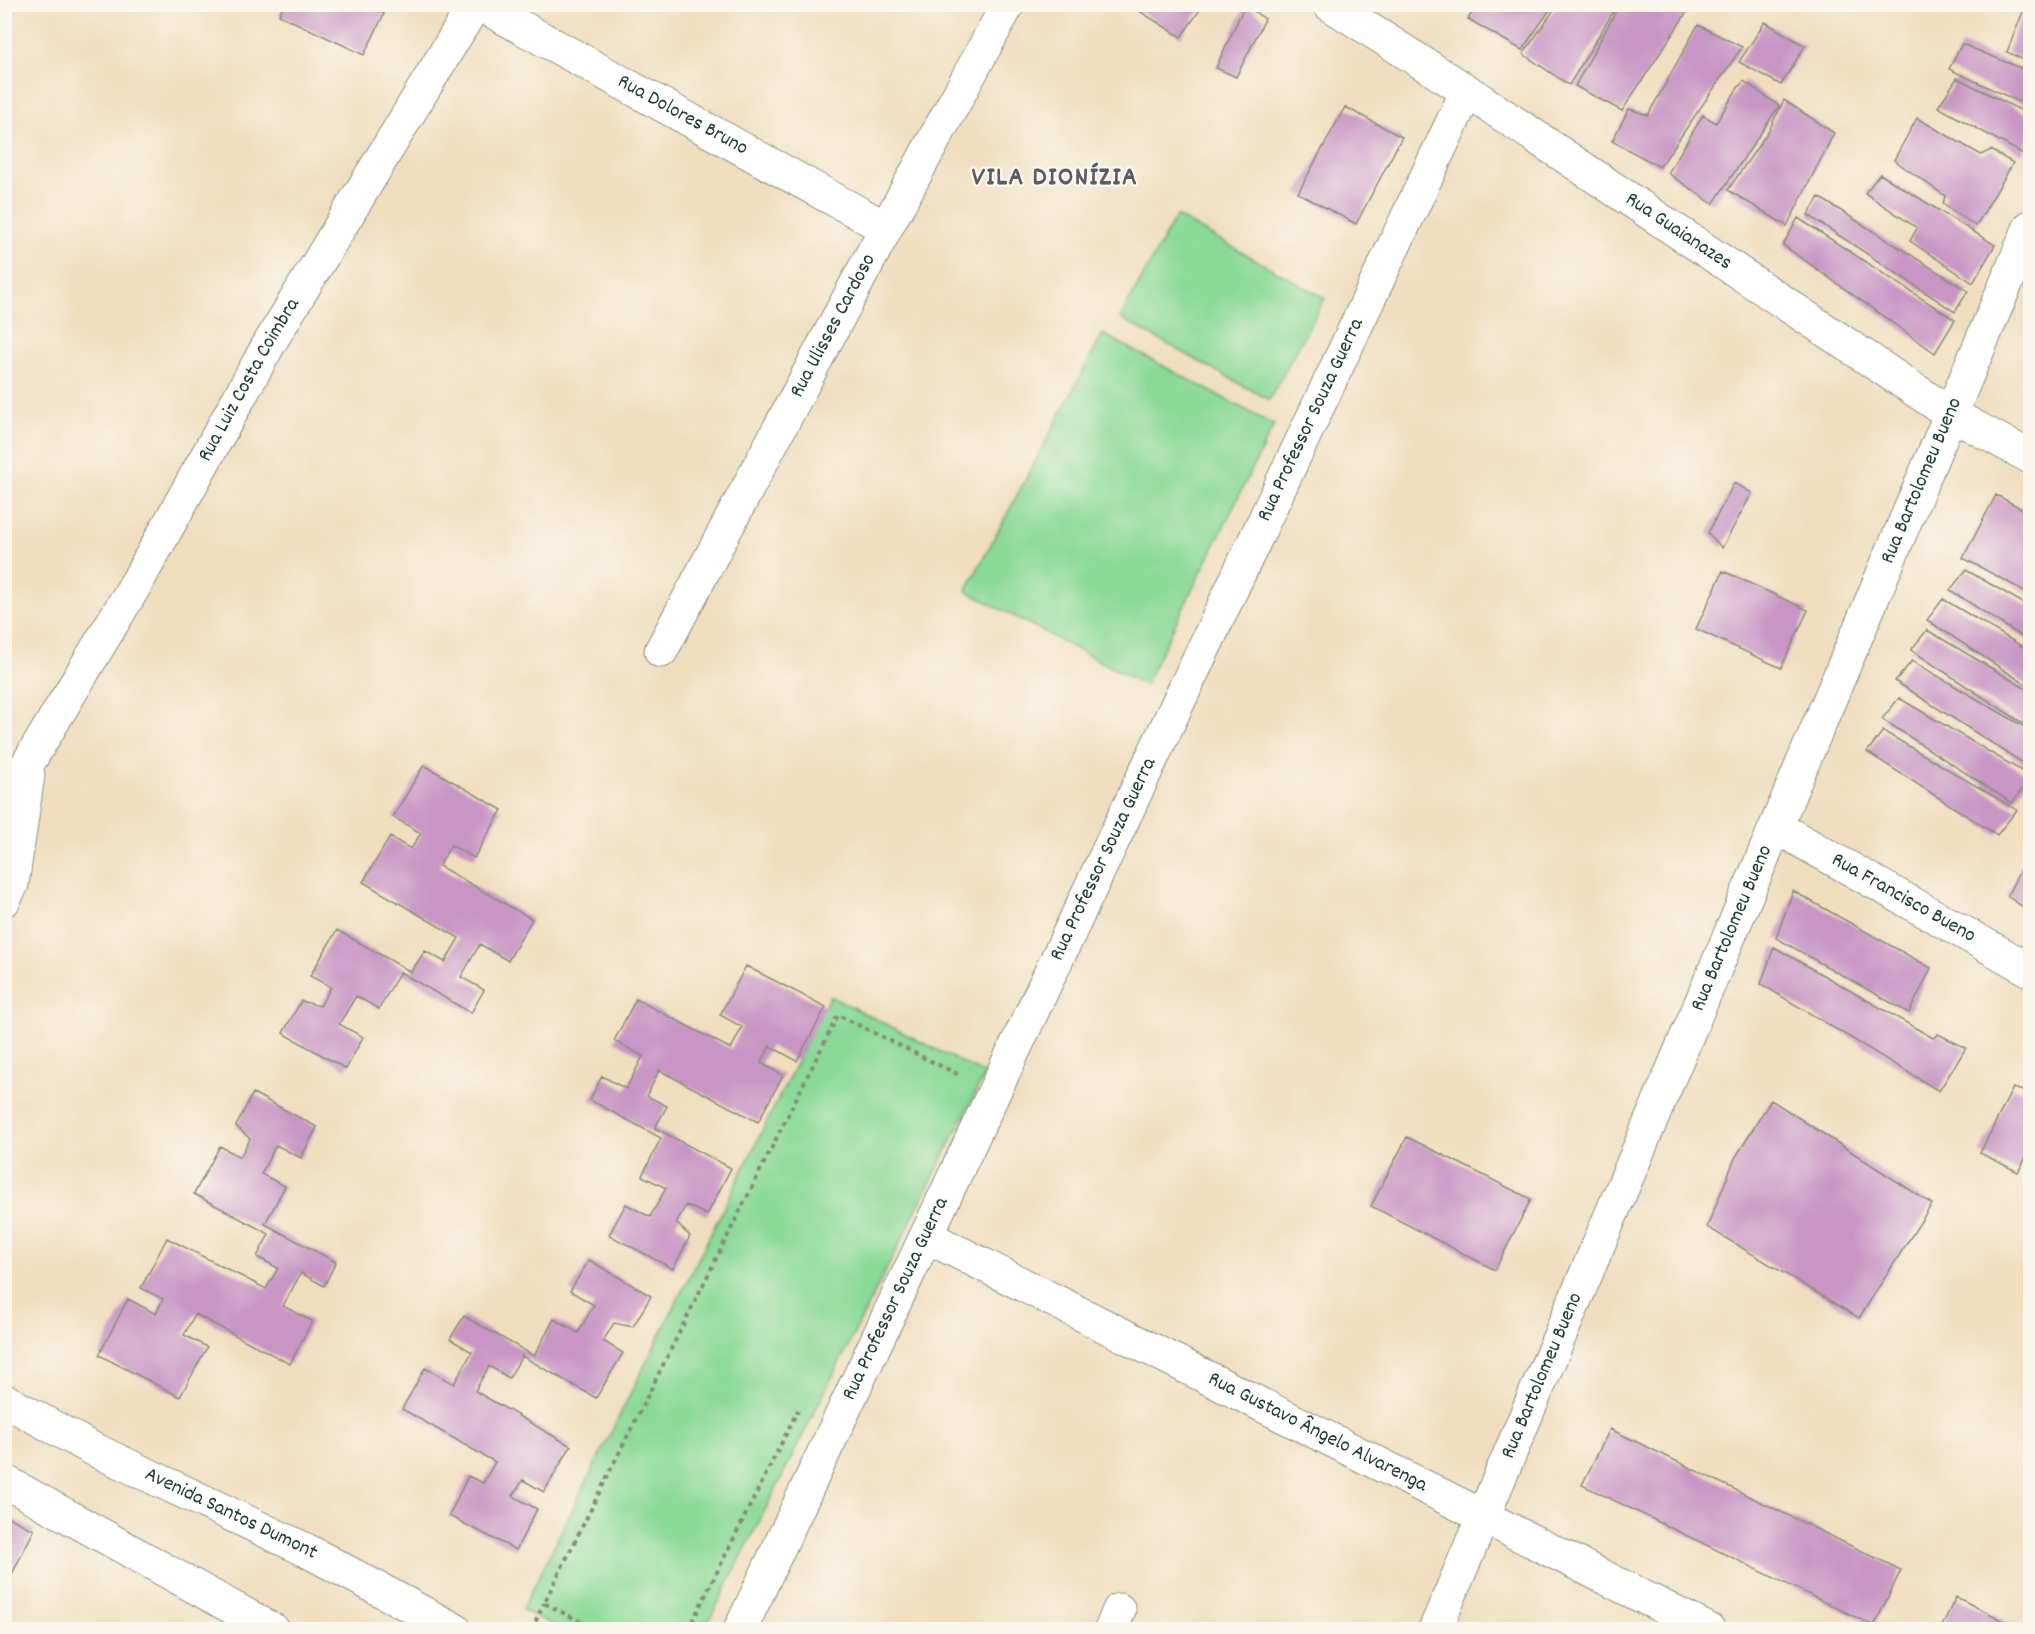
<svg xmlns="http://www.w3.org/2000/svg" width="2035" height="1634" font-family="Dekko,sans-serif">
	<rect width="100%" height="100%" fill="#fbf7ec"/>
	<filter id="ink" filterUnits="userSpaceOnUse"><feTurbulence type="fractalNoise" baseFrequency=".0167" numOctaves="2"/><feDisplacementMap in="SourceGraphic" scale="12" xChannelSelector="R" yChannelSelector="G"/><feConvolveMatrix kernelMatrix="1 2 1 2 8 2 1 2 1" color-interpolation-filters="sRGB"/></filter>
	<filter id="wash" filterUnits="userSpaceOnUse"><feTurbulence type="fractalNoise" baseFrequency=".008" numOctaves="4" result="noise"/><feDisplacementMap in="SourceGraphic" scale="24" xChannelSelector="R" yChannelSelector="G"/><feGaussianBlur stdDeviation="1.35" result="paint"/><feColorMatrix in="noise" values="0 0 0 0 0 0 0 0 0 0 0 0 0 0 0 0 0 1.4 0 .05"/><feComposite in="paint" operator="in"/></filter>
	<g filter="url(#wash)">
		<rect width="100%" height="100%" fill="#f0debf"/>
		<path fill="#8ad997" stroke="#548b66" stroke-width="1.5" d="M1176 216 1325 298 1269 400 1120 318Z
			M1103 334 1274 425 1145 685 966 591Z
			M830 996 985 1074 705 1629H561L522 1610Z"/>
		<g id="blocks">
			<path fill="#c895c4" d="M284 4H364L384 14 364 55 279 15Z
				M1128 4H1204L1181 37Z
				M1478 4H1554L1522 50 1468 19Z
				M1558 4H1618L1569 85 1523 54Z
				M1620 4H1676L1687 12 1622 111 1575 86Z
				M2026 4H2030V63L2007 52Z
				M1245 5 1265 19 1236 77 1216 68Z
				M1765 22 1805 46 1781 85 1739 62Z
				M1698 25 1742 47 1660 167 1612 141 1629 109 1648 115Z
				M1962 44 2030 72V107L1949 69Z
				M1957 78 2030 115V135L2023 154 1938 107Z
				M1744 81 1779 106 1713 204 1668 173 1703 115 1716 123 1737 89Z
				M1784 100 1834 133 1787 226 1728 190 1769 130Z
				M1345 107 1402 137 1356 224 1298 193Z
				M1917 118 1981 155 1991 150 2013 163 1976 226 1943 204 1945 196 1894 160Z
				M1880 174 1995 245 1973 283 1910 241 1917 228 1865 193Z
				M1819 197 1968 291 1955 312 1808 215Z
				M1798 218 1955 320 1935 353 1783 245Z
				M1734 483 1752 493 1722 548 1708 533Z
				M1996 495 2030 513V594L1963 558Z
				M1966 570 2030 607V642L1950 590Z
				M1723 571 1808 610 1781 668 1696 629Z
				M1943 599 2030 651V687L1927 620Z
				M1927 630 2030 691V728L1911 650Z
				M1912 661 2030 730V758L2026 765 1895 681Z
				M1899 698 2030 776V779L2012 803 1882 719Z
				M1883 731 2017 810 1997 835 1867 752Z
				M424 765 502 810 474 858 451 845 439 866 532 919 508 961 480 944 461 977 484 990 471 1013 400 972 379 1009 356 996 339 1024 363 1037 346 1069 283 1033 301 1001 320 1006 331 987 310 976 337 930 411 972 425 951 445 962 459 938 363 882 390 837 411 849 421 833 393 817Z
				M2030 850V909L2029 911 2007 896Z
				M1793 891 1931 968 1909 1013 1776 938Z
				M1774 947 1933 1038 1938 1034 1966 1048 1939 1091 1761 984Z
				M746 966 826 1007 797 1061 770 1046 761 1063 783 1075 758 1122 659 1070 647 1096 667 1106 655 1128 731 1168 707 1215 686 1205 676 1223 690 1236 673 1269 609 1235 626 1204 650 1217 666 1188 642 1176 661 1138 590 1100 602 1076 626 1089 643 1056 614 1041 636 999 731 1049 742 1027 720 1015Z
				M2013 1088 2030 1093V1150L2018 1172 1980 1153Z
				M253 1093 317 1127 301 1158 276 1145 261 1174 285 1186 265 1224 336 1262 324 1286 301 1273 283 1306 312 1321 290 1364 195 1314 184 1335 207 1347 180 1397 99 1355 128 1299 156 1314 163 1299 141 1288 167 1238 266 1289 278 1268 257 1257 269 1234 194 1194 220 1146 240 1157 250 1139 236 1126Z
				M1771 1100 1932 1204 1859 1318 1707 1227 1735 1158Z
				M1407 1137 1531 1199 1495 1270 1371 1206Z
				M589 1260 651 1296 633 1327 614 1323 603 1341 623 1353 596 1398 522 1356 509 1378 489 1366 475 1391 571 1446 544 1492 523 1480 513 1496 537 1509 516 1550 449 1516 468 1476 483 1483 495 1462 402 1409 425 1368 454 1384 472 1352 450 1339 464 1316 534 1356 554 1319 578 1333 594 1305 570 1291Z
				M1610 1429 1901 1570 1874 1626 1582 1485Z
				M4 1515 34 1530 4 1590Z
				M1956 1597 2015 1626 2013 1630H1940Z"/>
		</g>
	</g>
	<g filter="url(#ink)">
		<use href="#blocks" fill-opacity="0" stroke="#888e7a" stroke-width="1.5"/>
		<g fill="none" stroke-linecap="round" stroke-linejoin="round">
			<g stroke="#888e7a" stroke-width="35">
				<g id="street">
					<path id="s1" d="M479 4 886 228"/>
					<path id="s2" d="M1329 4 1467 91 1951 414 2030 457"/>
					<path id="s3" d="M661 651 886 228 1008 4"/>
					<path id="s4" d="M4 803 137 582 269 344 475 4"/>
					<path id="s5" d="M1776 827 2030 970"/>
					<path d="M4 900 12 884 28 775"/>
					<path id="s6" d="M926 1236 1709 1630"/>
					<path id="s7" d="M740 1630 1467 91"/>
					<path d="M1111 1630 1119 1610"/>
					<path id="s8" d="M1435 1630 2030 227"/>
				</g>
			</g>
			<g stroke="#888e7a" stroke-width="35">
				<g id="secondary">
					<path id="s9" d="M4 1400 91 1448 306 1550 455 1630"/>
					<path d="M4 1481 273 1630"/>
				</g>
			</g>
			<path stroke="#888e7a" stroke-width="4" stroke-dasharray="4.5 4.5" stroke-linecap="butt" d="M532 1630 544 1603
				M597 1630 544 1603 838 1015 961 1076
				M688 1630 798 1410"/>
			<use href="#street" stroke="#fff" stroke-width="33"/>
			<use href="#secondary" stroke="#fff" stroke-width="33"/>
		</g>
	</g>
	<g text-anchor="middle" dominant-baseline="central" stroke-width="4.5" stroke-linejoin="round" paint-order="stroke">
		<g font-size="21" fill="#1f3d34" stroke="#fbf7ec">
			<text stroke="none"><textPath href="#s1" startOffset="232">Rua Dolores Bruno</textPath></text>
			<text stroke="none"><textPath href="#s2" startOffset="417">Rua Guaianazes</textPath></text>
			<text stroke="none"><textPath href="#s3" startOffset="368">Rua Ulisses Cardoso</textPath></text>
			<text stroke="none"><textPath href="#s4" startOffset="489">Rua Luiz Costa Coimbra</textPath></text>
			<text stroke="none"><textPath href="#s7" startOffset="1338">Rua Professor Souza Guerra</textPath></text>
			<text stroke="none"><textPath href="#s8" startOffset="1248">Rua Bartolomeu Bueno</textPath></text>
			<text stroke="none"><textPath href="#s7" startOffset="852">Rua Professor Souza Guerra</textPath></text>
			<text stroke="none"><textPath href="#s5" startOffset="146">Rua Francisco Bueno</textPath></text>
			<text stroke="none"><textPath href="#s8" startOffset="762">Rua Bartolomeu Bueno</textPath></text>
			<text stroke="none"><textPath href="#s7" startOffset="366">Rua Professor Souza Guerra</textPath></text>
			<text stroke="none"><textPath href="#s8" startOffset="276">Rua Bartolomeu Bueno</textPath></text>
			<text stroke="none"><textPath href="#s6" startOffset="438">Rua Gustavo Ângelo Alvarenga</textPath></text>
			<text stroke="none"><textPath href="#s9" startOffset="254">Avenida Santos Dumont</textPath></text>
		</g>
		<g font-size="27" font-weight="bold" letter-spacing="1.5" fill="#5a5c66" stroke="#fbf7ec">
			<text x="1055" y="178">VILA DIONÍZIA</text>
		</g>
	</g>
	<rect width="2035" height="1634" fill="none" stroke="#fbf7ec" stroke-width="24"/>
</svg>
